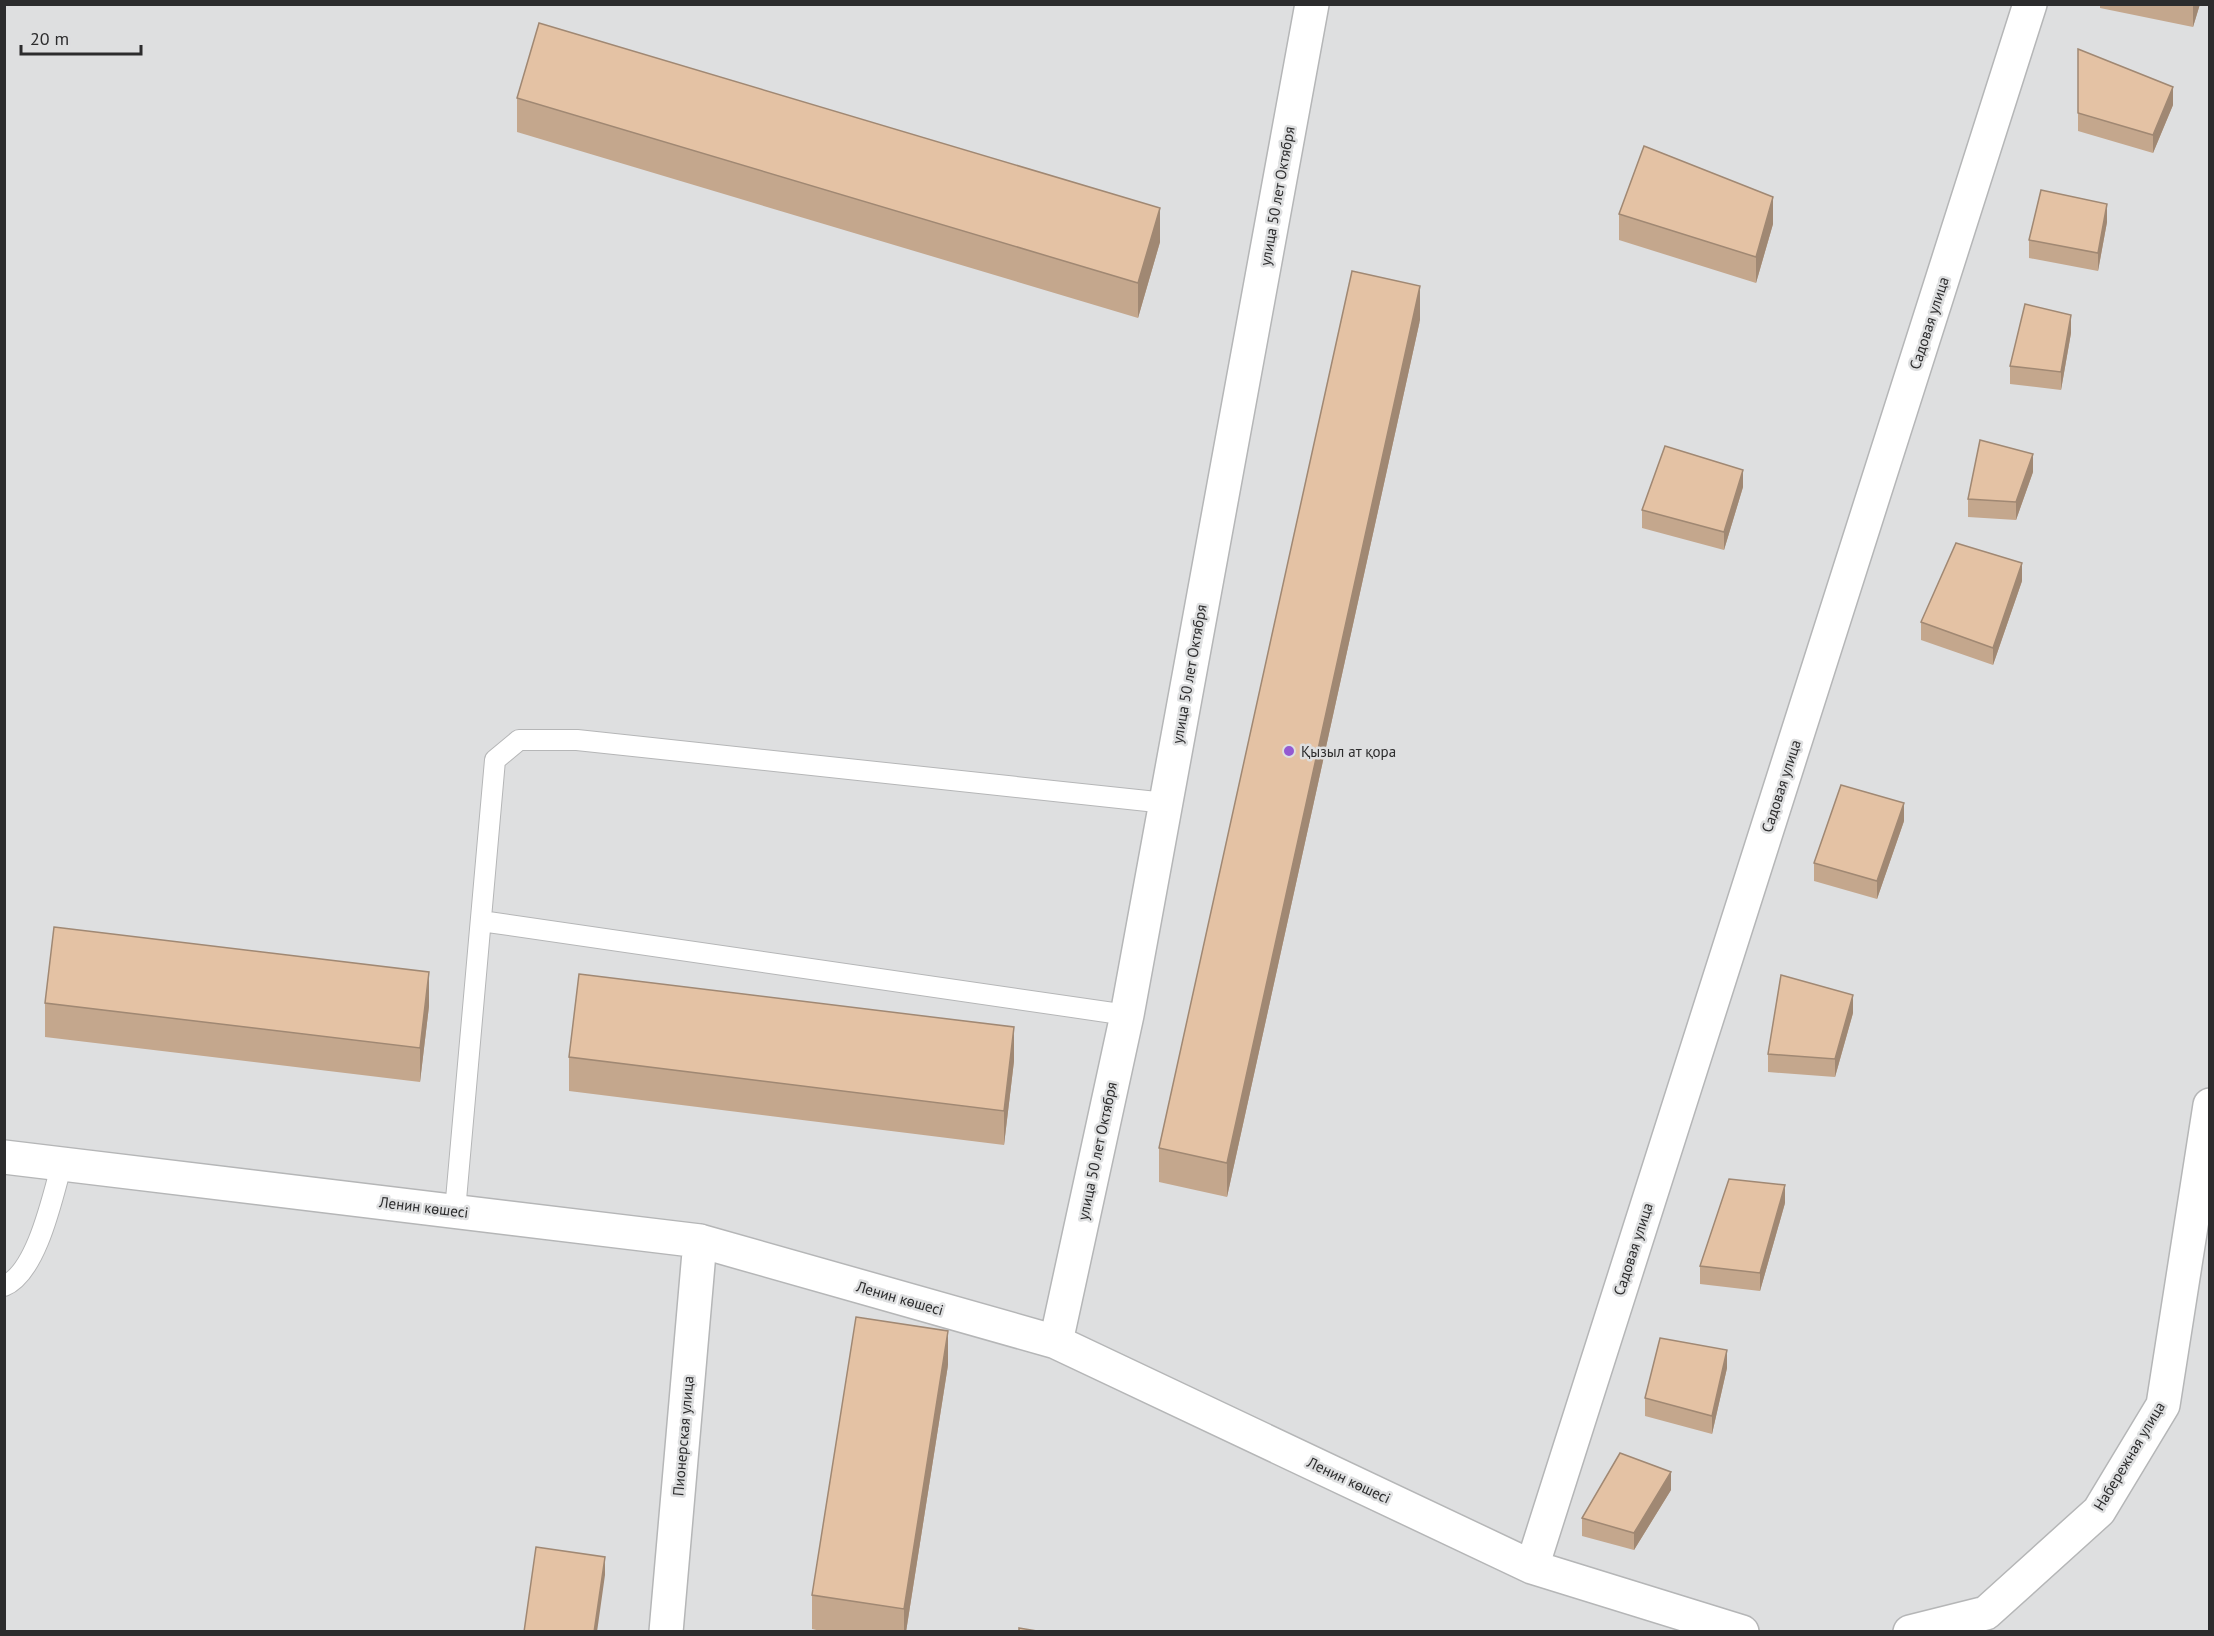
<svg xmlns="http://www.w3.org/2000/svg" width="2214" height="1636" font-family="'PT Sans',sans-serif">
	<rect width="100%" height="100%" fill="#dedfe0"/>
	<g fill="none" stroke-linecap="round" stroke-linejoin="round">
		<g stroke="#b5b6b7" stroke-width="22">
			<path id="lane" d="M481 921 1127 1015
				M455 1211 495 760 519 740H577L1166 803
				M4 1286C37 1273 53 1195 62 1163"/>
		</g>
		<g stroke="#b5b6b7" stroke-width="36">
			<path id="street" d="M4 1157 700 1241 1056 1342 1532 1567 1742 1632
				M1056 1342 1127 1015 1312 4
				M1532 1567 2030 4
				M666 1632 700 1241
				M1910 1632 1986 1613 2099 1511 2163 1405 2210 1105"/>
		</g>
		<use href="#lane" stroke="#fff" stroke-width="20"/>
		<use href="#street" stroke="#fff" stroke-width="33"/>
	</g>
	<path fill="#c4a78d" d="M2100 4H2200L2193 27 2100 8Z
		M2078 49 2173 105 2153 153 2078 131Z
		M517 98 1160 242 1138 318 517 132Z
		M1619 214 1773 224 1756 283 1619 240Z
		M2107 222 2098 271 2029 258V240Z
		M1420 320 1227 1197 1159 1182V1148Z
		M2071 333 2061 390 2010 384V366Z
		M2033 472 2016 520 1968 517V499Z
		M1743 487 1724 550 1642 528V510Z
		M2022 581 1993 665 1921 640V622Z
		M1904 821 1877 899 1814 881V863Z
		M45 1003 429 1006 420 1082 45 1037Z
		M1853 1013 1835 1077 1768 1072V1054Z
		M569 1057 1014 1061 1004 1145 569 1091Z
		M1785 1203 1760 1291 1700 1284V1266Z
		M948 1365 906 1632H825L812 1629V1595Z
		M1727 1368 1712 1434 1645 1416V1398Z
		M1671 1490 1634 1550 1582 1536V1518Z"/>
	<path fill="#a08873" d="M2193 4H2200L2193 27Z
		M2173 87V105L2153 153V135Z
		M1773 197V224L1756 283V257Z
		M2107 204V222L2098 271V253Z
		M1160 208V242L1138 318V283Z
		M1420 286V320L1227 1197V1163Z
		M2071 315V333L2061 390V372Z
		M2033 454V472L2016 520V502Z
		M1743 470V487L1724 550V532Z
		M2022 563V581L1993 665V648Z
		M1904 803V821L1877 899V881Z
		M429 972V1006L420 1082V1048Z
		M1853 995V1013L1835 1077V1059Z
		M1014 1027V1061L1004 1145V1111Z
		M1785 1185V1203L1760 1291V1273Z
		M948 1331V1365L906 1632H904V1609Z
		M1727 1350V1368L1712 1434V1416Z
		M1671 1472V1490L1634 1550V1533Z
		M605 1557V1575L597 1632H594Z"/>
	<path fill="#e4c2a4" stroke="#a08873" stroke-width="1.5" d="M539 23 1160 208 1138 283 517 98Z
		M2078 49 2173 87 2153 135 2078 113Z
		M1644 146 1773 197 1756 257 1619 214Z
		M2041 190 2107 204 2098 253 2029 240Z
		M1352 271 1420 286 1227 1163 1159 1148Z
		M2025 304 2071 315 2061 372 2010 366Z
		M1980 440 2033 454 2016 502 1968 499Z
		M1665 446 1743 470 1724 532 1642 510Z
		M1956 543 2022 563 1993 648 1921 622Z
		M1841 785 1904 803 1877 881 1814 863Z
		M54 927 429 972 420 1048 45 1003Z
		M579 974 1014 1027 1004 1111 569 1057Z
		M1781 975 1853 995 1835 1059 1768 1054Z
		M1729 1179 1785 1185 1760 1273 1700 1266Z
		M856 1317 948 1331 904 1609 812 1595Z
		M1660 1338 1727 1350 1712 1416 1645 1398Z
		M1620 1453 1671 1472 1634 1533 1582 1518Z
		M536 1547 605 1557 594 1632H524Z
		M1019 1628 1043 1632H1019Z"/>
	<circle fill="#935ad2" stroke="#dedfe0" stroke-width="2" cx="1289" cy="751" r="6"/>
	<g text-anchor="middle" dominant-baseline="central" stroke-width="5" stroke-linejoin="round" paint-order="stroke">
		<g font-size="15" fill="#2c2c2d" stroke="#dedfe0">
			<text transform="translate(1277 196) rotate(-80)">улица 50 лет Октября</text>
			<text transform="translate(1929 323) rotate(-72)">Садовая улица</text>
			<text transform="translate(1189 674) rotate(-80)">улица 50 лет Октября</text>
			<text transform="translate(1781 786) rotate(-72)">Садовая улица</text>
			<text transform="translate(1097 1151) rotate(-78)">улица 50 лет Октября</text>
			<text transform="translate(424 1207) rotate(7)">Ленин көшесі</text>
			<text transform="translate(1633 1249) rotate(-72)">Садовая улица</text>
			<text transform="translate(900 1298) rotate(16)">Ленин көшесі</text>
			<text transform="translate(683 1436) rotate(-85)">Пионерская улица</text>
			<text transform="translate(2129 1456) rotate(-59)">Набережная улица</text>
			<text transform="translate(1349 1480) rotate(25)">Ленин көшесі</text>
		</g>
		<g font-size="15" fill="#2c2c2d" stroke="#dedfe0" text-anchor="start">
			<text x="1301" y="751">Қызыл ат қора</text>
		</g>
	</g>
	<rect width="2214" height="1636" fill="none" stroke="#2c2c2d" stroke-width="12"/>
	<path d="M21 45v9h120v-9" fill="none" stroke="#2c2c2d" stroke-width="3"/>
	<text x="30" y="45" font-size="18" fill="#2c2c2d" stroke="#dedfe0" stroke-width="4.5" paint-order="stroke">20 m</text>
</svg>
